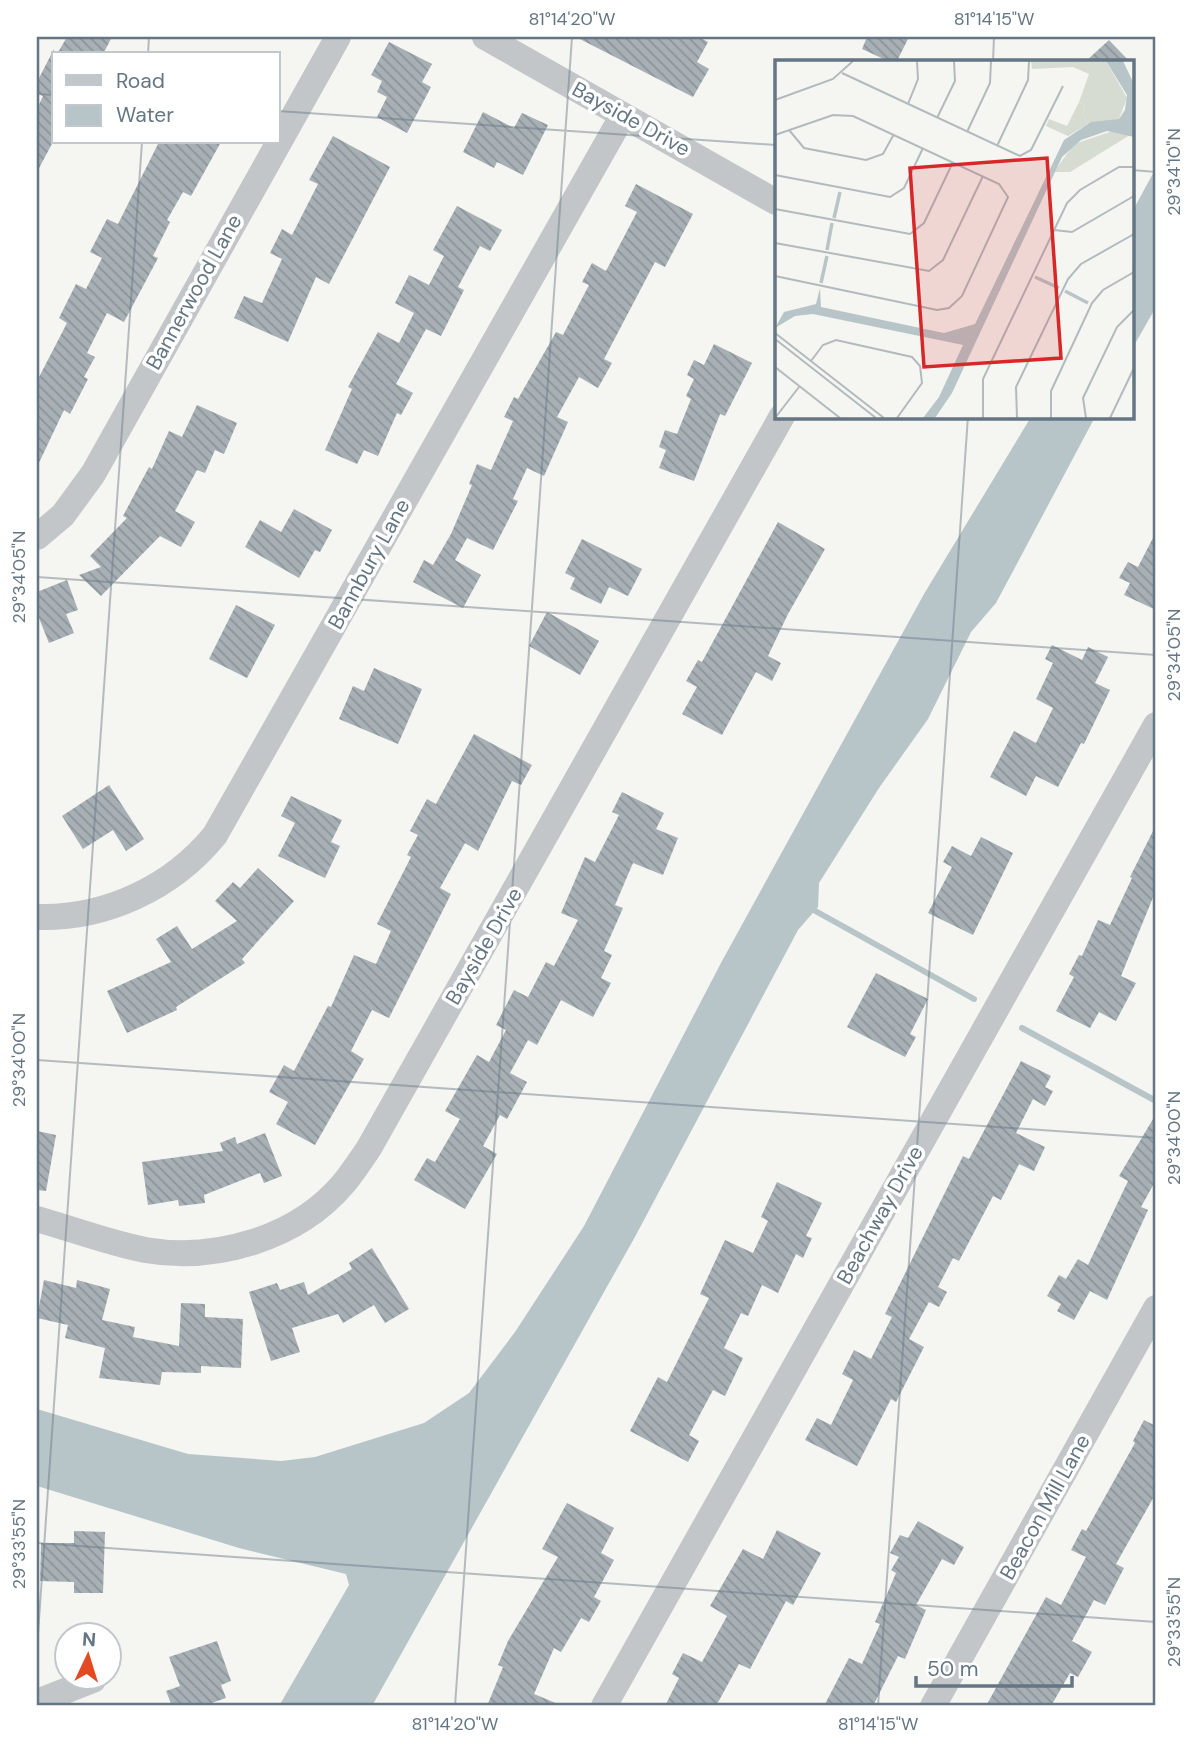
<svg xmlns="http://www.w3.org/2000/svg" width="1193" height="1743" font-family="'DM Sans',sans-serif">
	<defs>
		<pattern id="building-back-hatch" width="6" height="6" patternUnits="userSpaceOnUse" patternTransform="scale(1.75)"><rect width="6" height="6" fill="#a7b0b5"/><path d="M-1 5l2 2M0 0l6 6M5-1l2 2" fill="none" stroke="#8c9499"/></pattern>
	</defs>
	<rect width="100%" height="100%" fill="#f5f5f1"/>
	<path fill="#b8c5c8" d="M1156 168V307L1132 349V212Z
		M1031 417H1095L996 603 971 632 928 719 879 788 819 883 818 907 798 930 636 1235 372 1706H279L349 1585 346 1574 239 1548 37 1486V1409L188 1454 281 1461 315 1457 424 1423 469 1393 515 1332 584 1226 722 961 924 594Z"/>
	<g fill="none" stroke-linecap="round" stroke-linejoin="round">
		<path stroke="#b8c5c8" stroke-width="6" d="M810 908 974 999
			M1022 1028 1156 1101"/>
	</g>
	<path fill="url(#building-back-hatch)" d="M67 37H112L103 54H57Z
		M576 37H699L708 42 697 62 709 69 693 97Z
		M867 37H909L897 61H888L862 49Z
		M1109 40 1129 61H1086Z
		M389 42 432 64 422 82 431 87 407 133 377 117 387 97 377 92 382 81 371 75Z
		M54 49V140L37 172V109L43 96 37 93V82Z
		M483 112 514 128 522 113 548 125 523 175 497 162 494 168 463 152Z
		M333 136 390 167 329 284 316 277 288 342 234 318 244 296 262 303 282 259 270 253 282 229 292 235 318 184 309 180Z
		M159 142H221L191 196 183 192 167 220 170 222 153 256 158 258 124 322 107 313 87 353 95 357 84 377 88 379 70 414 64 410 37 467V381L67 323 59 318 76 284 86 289 102 258 90 252 107 219 118 224Z
		M636 184 693 214 665 267 655 262 604 359 612 363 598 388 579 377 557 417 568 422 544 476 527 468 513 499 518 501 493 550 467 538 455 560 481 575 463 608 413 582 424 560 433 565 451 534 472 485 469 484 477 464 491 470 513 421 504 417 514 397 518 399 556 332 563 335 589 285 582 282 592 263 606 271 637 212 625 206Z
		M457 206 502 230 490 251 480 246 458 287 464 290 441 336 426 329 396 384 413 393 401 415 397 413 378 456 364 450 357 464 325 450 352 389 348 387 378 332 399 343 414 313 395 303 409 275 429 285 444 256 433 250Z
		M714 344 752 363 725 416 720 414 694 481 659 468 666 450 659 447 665 430 677 434 691 399 686 396 694 379 687 375 694 360 704 365Z
		M197 405 237 423 224 454 215 450 205 473 197 470 175 511 195 522 181 547 160 536 101 596 79 575 101 567 90 556 127 518 123 516 149 467 152 469 169 431 182 437Z
		M294 509 332 530 320 552 315 550 299 578 245 547 260 520 281 532Z
		M778 522 825 549 788 614 768 656 781 663 772 681 756 672 722 735 682 714 697 687 686 681 698 660 702 662Z
		M1156 532V610L1124 595 1130 583 1119 578 1128 562 1138 567Z
		M582 539 642 569 628 596 609 587 601 604 570 589 575 578 565 573Z
		M67 580 78 610 66 614 74 633 49 643 37 613V592Z
		M236 605 275 625 247 678 209 659Z
		M547 612 599 641 580 675 529 646Z
		M1052 645 1082 660 1088 647 1108 657 1095 683 1110 690 1084 744 1081 743 1058 787 1036 776 1026 796 990 777 1014 731 1036 743 1053 708 1036 699 1053 663 1045 659Z
		M374 668 422 689 398 744 339 719 353 686 364 691Z
		M474 734 532 765 521 785 512 781 478 851 465 843 440 888 451 894 389 1018 372 1010 351 1051 364 1059 315 1145 276 1124 288 1102 269 1092 284 1065 294 1071 328 1006 331 1007 354 955 376 964 391 931 377 924 411 857 407 855 418 835 410 831 427 799 436 804Z
		M109 785 144 839 126 851 113 830 83 849 62 816Z
		M622 792 664 813 656 829 678 838 663 875 633 863 615 905 623 908 604 951 612 955 601 978 611 983 593 1017 561 1000 537 1045 528 1040 510 1073 527 1082 507 1119 500 1115 483 1146 497 1154 465 1209 414 1180 427 1158 435 1162 460 1119 445 1111 477 1055 489 1062 506 1030 496 1025 514 990 528 997 546 962 554 966 578 920 561 913 585 857 595 862 619 815 612 812Z
		M291 796 342 820 331 842 340 846 325 878 278 856 295 823 281 816Z
		M1156 825V890L1121 976 1136 983 1116 1021 1099 1012 1090 1028 1056 1011 1074 977 1069 974 1079 955 1082 956 1098 920 1110 925 1132 878 1130 877Z
		M981 837 1013 853 973 935 928 913 952 867 943 862 952 846 971 856Z
		M258 868 294 901 242 959 245 963 176 1007 177 1010 127 1033 107 991 171 962 156 939 177 926 192 949 237 921 215 901 233 882 240 888Z
		M876 973 928 999 910 1034 916 1037 905 1057 847 1027Z
		M1021 1061 1051 1076 1045 1087 1053 1091 1045 1106 1033 1099 1016 1133 1045 1147 1034 1171 1019 1164 1001 1200 993 1196 959 1261 953 1258 938 1287 947 1292 939 1307 929 1302 909 1339 924 1347 896 1402 891 1399 857 1466 805 1440 817 1418 831 1425 853 1380 842 1374 854 1350 871 1359 892 1317 885 1314 963 1156 969 1159Z
		M1156 1114V1180L1141 1207 1148 1210 1107 1300 1090 1291 1074 1320 1057 1311 1061 1304 1047 1296 1059 1275 1066 1279 1078 1259 1088 1265 1128 1181 1119 1176Z
		M37 1131 56 1135 46 1191 37 1190Z
		M265 1133 282 1176 264 1183 260 1173 204 1195 205 1203 179 1206 178 1200 148 1205 142 1162 223 1151 220 1143 235 1137 237 1144Z
		M777 1182 822 1203 806 1236 812 1238 803 1258 796 1254 778 1293 762 1285 748 1316 741 1313 724 1348 743 1358 725 1396 713 1390 689 1435 699 1441 688 1462 630 1431 658 1377 667 1382 709 1298 700 1294 725 1240 753 1253 768 1221 761 1217Z
		M372 1248 409 1309 385 1323 374 1305 343 1323 338 1314 292 1328 300 1352 271 1361 249 1292 277 1283 280 1290 304 1282 308 1295 352 1269 349 1263Z
		M44 1280 76 1288 77 1280 110 1289 102 1320 135 1327 133 1337 179 1346 181 1303 205 1304V1317L243 1319 241 1368 201 1366V1373L162 1372 160 1385 99 1378 105 1348 65 1338 68 1325 37 1318Z
		M1144 1420 1156 1426V1493L1116 1564 1124 1568 1105 1605 1094 1600 1072 1641 1092 1652 1078 1677 1070 1673 1051 1706H986L1046 1597 1061 1605 1086 1557 1071 1550 1082 1529 1086 1531 1135 1443 1133 1441Z
		M567 1503 614 1528 601 1553 614 1560 594 1597 601 1601 589 1622 581 1618 561 1652 554 1648 534 1694 563 1706H487L503 1667 498 1665 508 1641 558 1557 542 1549Z
		M918 1521 964 1547 954 1565 942 1559 916 1605 926 1610 905 1659 898 1656 873 1706H824L849 1658 862 1664 880 1624 875 1622 896 1573 891 1570 899 1557 890 1553 900 1535 908 1538Z
		M777 1530 821 1553 793 1605 786 1601 750 1669 739 1664 716 1706H665L679 1678 672 1674 683 1653 702 1662 727 1616 710 1606 743 1549 763 1559Z
		M74 1531 105 1532 103 1593H74V1582L40 1581 41 1543H74Z
		M217 1641 231 1681 221 1685 226 1698 203 1706H172L166 1691 180 1686 169 1657Z"/>
	<g fill="none" stroke-linecap="round" stroke-linejoin="round">
		<path stroke="#c2c6c9" stroke-width="26" d="M485 37 776 202
			M37 537 63 515 93 474 338 37
			M37 917C105 919 172 888 215 835L623 115
			M37 1219C72 1229 109 1243 145 1250 215 1262 297 1239 344 1183 353 1172 361 1160 369 1148L782 416
			M37 1702 93 1680
			M604 1706 1156 725
			M933 1706 1156 1308"/>
	</g>
	<path fill="none" stroke="#647683" stroke-width="2" stroke-opacity="0.45" d="M148 54 149 37M993 61 994 37M37 94 54 95M278 111 776 145M1132 170 1156 172M37 577 1156 655M37 1060 1156 1138M37 1543 1156 1622M37 1648 142 142M455 1706 572 37M878 1706 968 416"/>
	<g text-anchor="middle" dominant-baseline="central" stroke-width="7" stroke-linejoin="round" paint-order="stroke">
		<g font-size="21" fill="#647683" stroke="#fff">
			<text transform="translate(631 119) rotate(29)">Bayside Drive</text>
			<text transform="translate(194 292) rotate(-61)">Bannerwood Lane</text>
			<text transform="translate(369 564) rotate(-61)">Bannbury Lane</text>
			<text transform="translate(484 946) rotate(-60)">Bayside Drive</text>
			<text transform="translate(880 1215) rotate(-61)">Beachway Drive</text>
			<text transform="translate(1045 1507) rotate(-61)">Beacon Mill Lane</text>
		</g>
	</g>
	<g transform="translate(775 60)">
		<rect width="359" height="359" fill="#f5f5f1"/>
		<path d="M256 1H302L298 7 257 9ZM304 42 310 45 308 55 313 64 293 76 271 66 274 59 292 66ZM341 70 355 75 295 112H279L299 84Z" fill="#d6dcd2"/>
		<path d="M302 1H331L352 38 344 59 313 64 308 55 310 45 304 42 314 14 298 7Z" fill="#d6dcd2"/>
		<path d="M331 1H348L359 24V77L332 71 306 80 287 97 177 333 160 358H148L164 337 188 285 38 254 20 256 0 268 9 252 41 244 45 228 46 247 169 273 200 264 289 80 316 62 344 59 350 50 352 35Z" fill="#b8c5c8"/>
		<path fill="none" stroke="#b8c5c8" stroke-width="3.5" d="M59 158 65 132M52 190 57 163M260 217 284 228M46 223 52 196M290 231 313 243"/>
		<path fill="none" stroke="#b2babe" stroke-width="2" d="M67 13 245 96 256 90 288 26M0 40 58 19 78 1M133 44 143 19 142 1M162 58 180 21 179 1M14 70 29 88 91 100 108 94 119 74M192 72 215 23 216 1M0 75 58 55 78 56 224 124 233 137 187 236 174 248 162 250 0 216M222 86 253 20 254 1M0 115 115 137 129 128 148 88M0 149 135 174 149 163 178 102M279 170 297 172 359 136M0 183 154 211 168 200 208 116M0 273 109 358M0 279 101 358M36 301 48 285 61 280 137 297 145 306 147 323 122 358M0 307 65 358M0 358 24 327M208 358V319L292 143 305 130 344 107H359M242 358 241 327 293 219 306 204 359 174M276 358V331L317 243 328 230 359 212M311 358 308 338 342 267 359 250M335 358 359 308"/>
		<path fill="#d62828" fill-opacity="0.15" stroke="#d62828" stroke-width="3.5" d="M272 98 286 298 149 307 135 108Z"/>
		<rect width="359" height="359" fill="none" stroke="#647683" stroke-width="3.5"/>
	</g>
	<rect width="1193" height="1743" fill="none" stroke="#ffffff" stroke-width="77"/>
	<rect x="52" y="52" width="228" height="91" fill="#ffffff" stroke="#c1c8cd" stroke-width="2"/>
	<rect x="66" y="75" width="35" height="10" fill="#c2c6c9" stroke="#c1c8cd" stroke-width="2"/>
	<text x="116" y="88" font-size="21" fill="#647683">Road</text>
	<rect x="66" y="105" width="35" height="21" fill="#b8c5c8" stroke="#c1c8cd" stroke-width="2"/>
	<text x="116" y="122" font-size="21" fill="#647683">Water</text>
	<g transform="translate(88 1656) rotate(4)"><circle r="33" fill="#ffffff" stroke="#c1c8cd" stroke-width="2"/>
	<path d="M0-5L12 26L0 18L-12 26Z" fill="#e44a22"/>
	<text y="-10" font-size="19" font-weight="bold" text-anchor="middle" fill="#647683">N</text>
	</g>
	<path d="M916 1676v10h156v-10" fill="none" stroke="#647683" stroke-width="3.5"/>
	<text x="927" y="1676" font-size="21" fill="#647683" stroke="#ffffff" stroke-width="5" paint-order="stroke">50 m</text>
	<rect x="38" y="38" width="1116" height="1666" fill="none" stroke="#647683" stroke-width="2.5"/>
	<g font-size="18" text-anchor="middle" fill="#647683">
		<text x="572" y="25">81°14'20"W</text>
		<text x="994" y="25">81°14'15"W</text>
		<text transform="translate(1174 172) rotate(-90)" y="6">29°34'10"N</text>
		<text transform="translate(19 577) rotate(-90)" y="6">29°34'05"N</text>
		<text transform="translate(1174 655) rotate(-90)" y="6">29°34'05"N</text>
		<text transform="translate(19 1060) rotate(-90)" y="6">29°34'00"N</text>
		<text transform="translate(1174 1138) rotate(-90)" y="6">29°34'00"N</text>
		<text transform="translate(19 1544) rotate(-90)" y="6">29°33'55"N</text>
		<text transform="translate(1174 1622) rotate(-90)" y="6">29°33'55"N</text>
		<text x="455" y="1730">81°14'20"W</text>
		<text x="878" y="1730">81°14'15"W</text>
	</g>
</svg>
